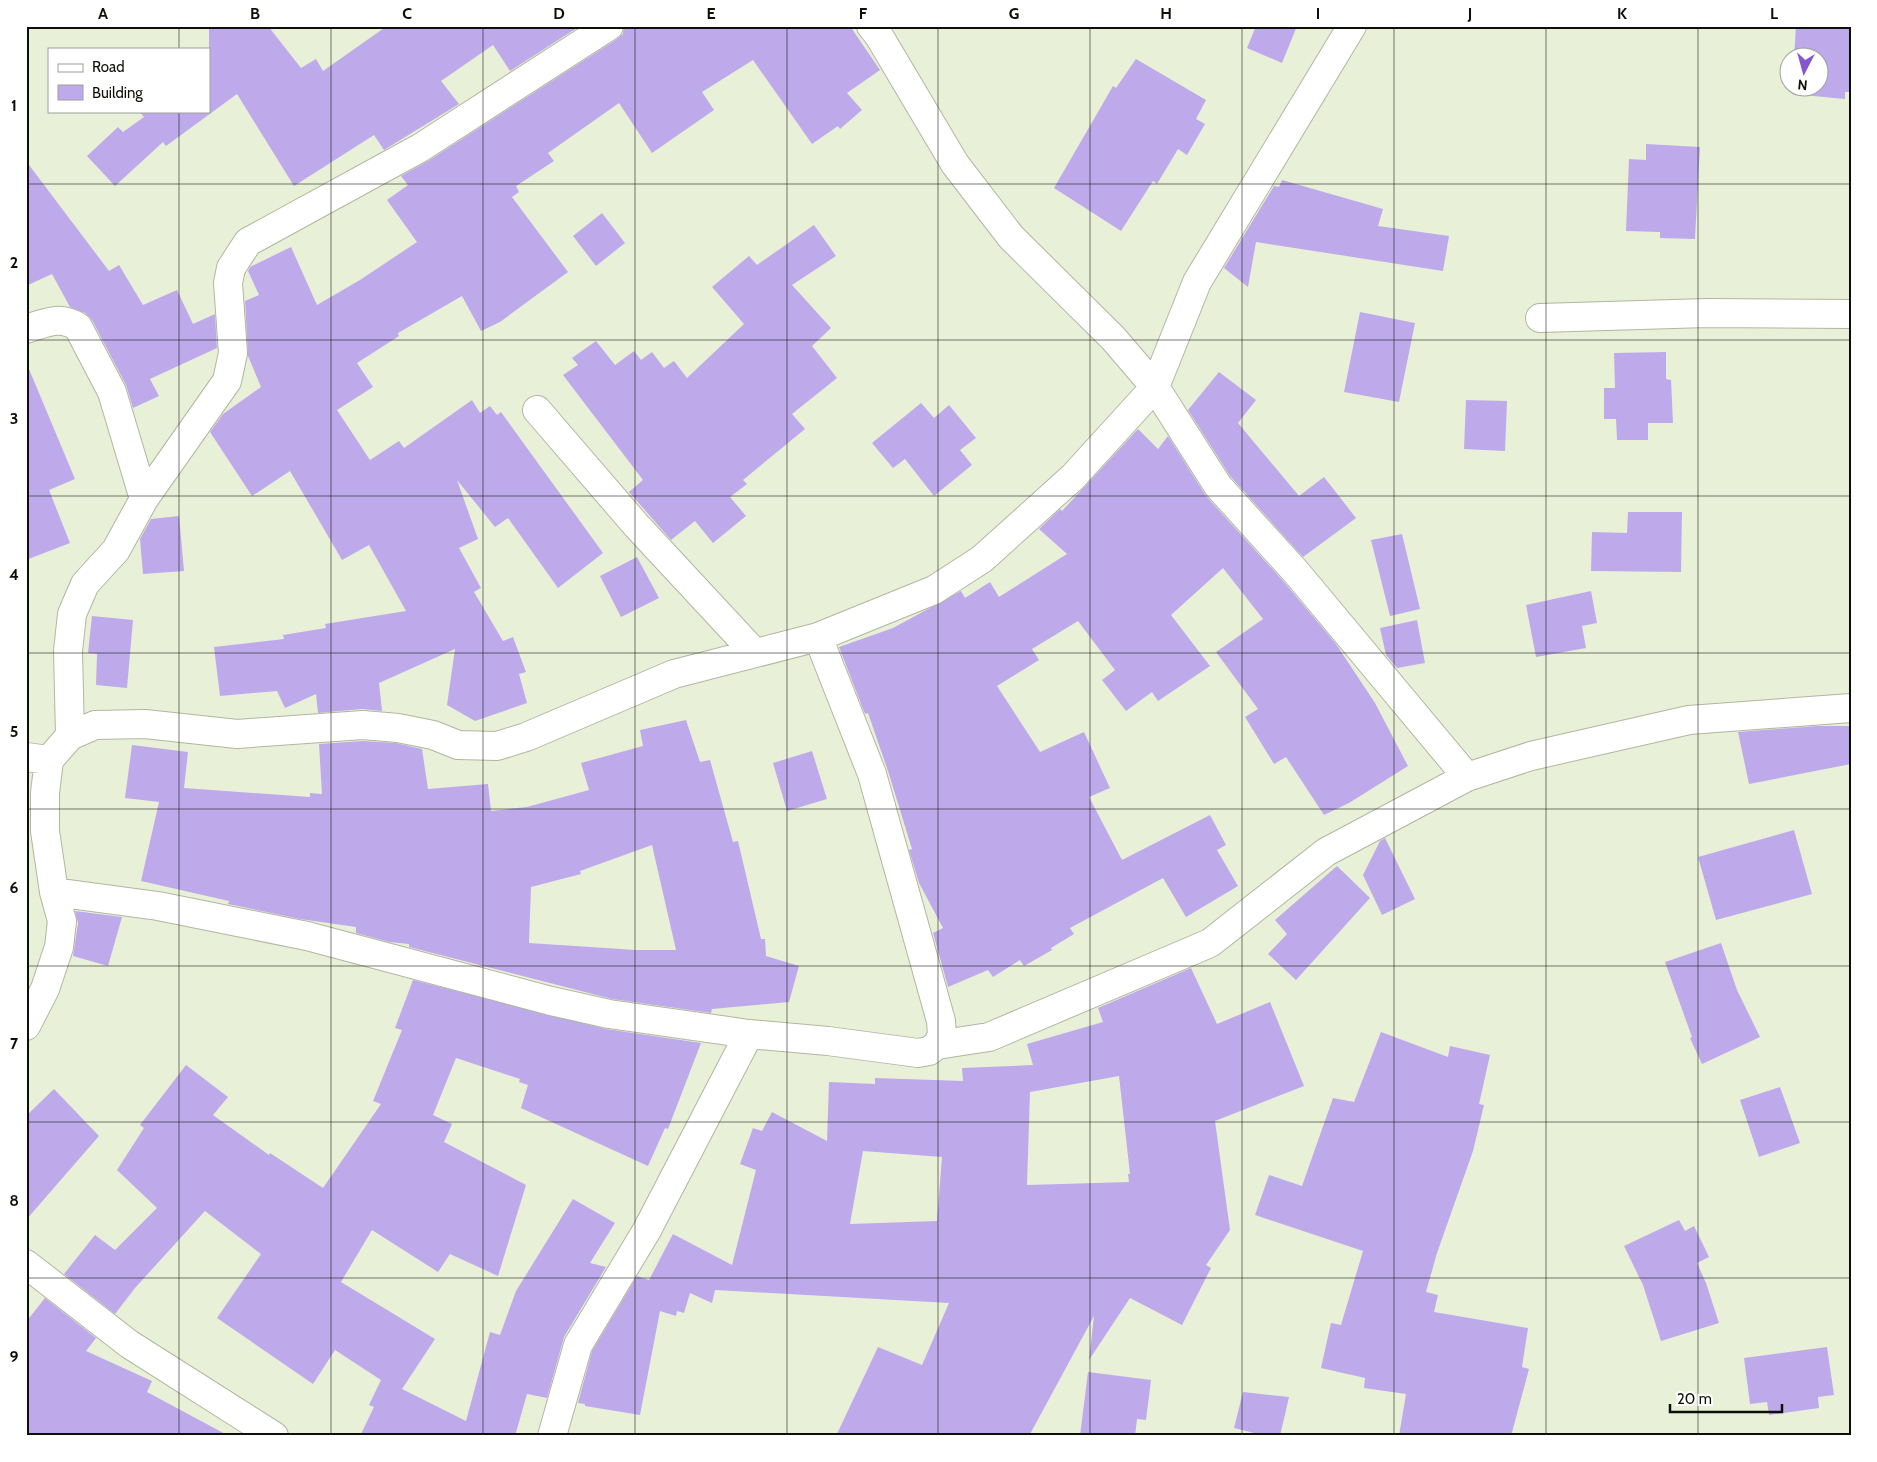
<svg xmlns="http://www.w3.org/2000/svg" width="1877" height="1462" font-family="Cabin,sans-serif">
	<rect width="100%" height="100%" fill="#e8f0d8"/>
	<path fill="#beaaeb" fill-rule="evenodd" d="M209 26H268L301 68 316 59 323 71 387 26H580L510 71 493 45 441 81 459 104 384 150 374 135 294 186 237 94 166 146 163 142 115 186 87 156 118 127 123 132 144 117 139 111H209Z
		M624 26H850L880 70 847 93 862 110 840 129 838 126 812 144 753 60 702 92 714 110 652 153 619 103 548 153 554 161 516 186 519 192 512 197 568 272 500 322 481 331 462 296 398 333 399 336 357 363 373 387 337 410 370 460 399 441 404 448 472 400 480 413 490 406 497 415 501 412 603 553 558 588 508 518 495 527 457 480 478 539 459 548 481 588 474 592 503 641 513 637 526 672 519 674 527 703 475 721 447 705 455 649 379 683 382 711 362 709 318 713 316 694 285 708 277 691 220 696 214 647 284 639 283 635 326 628 325 624 406 611 369 545 342 560 290 471 252 496 210 432 223 414 261 387 248 356 245 301 259 295 248 271 250 267 291 247 317 305 360 280 417 242 387 200 408 185 401 176 428 161 617 39 623 34Z
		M1256 26H1297L1282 63 1247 48Z
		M1796 26H1851V92H1845V99L1792 94V88H1820V58H1794Z
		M1136 59 1206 100 1196 119 1205 124 1187 155 1178 149 1157 184 1153 181 1121 231 1054 188 1113 86 1116 88Z
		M1646 144 1700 147 1695 239 1660 238V232L1626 231 1629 159 1646 160Z
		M26 161 109 271 119 265 143 305 177 290 193 324 215 314 217 348 150 379 159 396 133 408 126 385 92 320 85 313 70 307 52 274 26 286Z
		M1282 180 1383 209 1378 226 1449 236 1443 271 1256 242 1248 287 1224 268 1274 186 1279 187Z
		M602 213 625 243 596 266 573 236Z
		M814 225 836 256 792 285 831 328 812 346 837 378 792 414 805 429 743 480 747 484 730 497 746 516 713 543 695 521 671 540 629 492 643 480 563 375 578 365 572 358 596 341 615 365 634 351 641 360 652 352 664 368 674 361 687 378 744 324 712 287 749 256 757 265Z
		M1360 312 1415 323 1399 402 1344 392Z
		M1666 352V379L1671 380 1673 423H1648V440H1617L1616 419H1604V388H1615L1614 353Z
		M26 362 75 479 49 490 70 543 26 560Z
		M1219 372 1256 400 1238 423 1299 496 1324 477 1356 518 1303 557 1230 476 1188 410Z
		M1466 400 1507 401 1505 451 1464 449Z
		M921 403 934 418 949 405 976 438 960 450 972 465 934 496 905 459 893 468 872 443Z
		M1138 429 1158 449 1168 436 1206 496 1284 582 1336 644 1375 703 1408 766 1349 803 1324 815 1286 757 1274 764 1245 717 1258 709 1216 652 1263 619 1223 568 1171 615 1210 666 1158 701 1152 692 1126 711 1102 680 1115 670 1078 621 1032 649 1039 660 997 686 1040 752 1084 732 1110 788 1089 797 1122 860 1210 815 1226 845 1217 850 1238 886 1186 917 1163 878 1070 928 1074 934 1051 948 1052 950 1024 966 1020 960 993 977 988 970 948 987 933 933 943 928 919 883 909 850 912 849 888 771 868 713 865 714 839 647 893 628 961 591 965 598 990 582 999 597 1067 554 1039 529 1060 509 1062 511Z
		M1628 512H1682L1681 572 1591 571 1592 532 1627 533Z
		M179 516 184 571 143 574 140 539 151 519Z
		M1402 534 1420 609 1390 616 1371 540Z
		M637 557 659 598 621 617 600 576Z
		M1591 591 1597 623 1582 626 1586 648 1536 657 1526 605Z
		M92 616 133 620 127 688 96 685 97 654 88 653Z
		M1417 620 1425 663 1397 668 1386 655 1380 628Z
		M686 720 700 762 710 760 733 842 738 841 761 939H765L766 956 799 966 789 1002 712 1009 711 1013 612 999 409 947V944L389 942 356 933V927L300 919 228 904 229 901 141 881 159 802 125 798 132 745 188 752 184 788 310 797V793L322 794 319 744 363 741 396 743 422 749 428 789 488 784 491 811 527 807 589 790 581 763 643 746 640 730ZM652 845 676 950H636L529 943 531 887 581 874 580 871Z
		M1817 726H1851V764L1749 784 1738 732Z
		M812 751 827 799 787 811 773 763Z
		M1794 830 1812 894 1716 920 1698 857Z
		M1385 838 1415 899 1382 915 1363 875 1380 841Z
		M1337 866 1370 898 1296 980 1268 954 1287 934 1275 920Z
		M75 911 122 917 108 966 73 956 78 923Z
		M1721 943 1737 990 1760 1037 1702 1064 1690 1038 1692 1037 1665 962Z
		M1191 968 1217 1024 1270 1002 1304 1086 1215 1121 1230 1230 1206 1265 1211 1268 1182 1325 1130 1298 1089 1360 1094 1316 1029 1436H836L878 1347 922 1365 949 1303 715 1290 712 1303 690 1293 684 1313 677 1311 676 1316 660 1311 640 1415 585 1406V1404L578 1403 592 1351 637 1276 649 1280 673 1234 732 1265 756 1170 740 1164 753 1128 762 1131 772 1112 827 1141 829 1082 875 1084V1078L963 1081 962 1068 1033 1065 1027 1044 1103 1022 1098 1008ZM1119 1076 1130 1174H1128L1129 1182 1027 1185 1030 1092ZM863 1151 942 1157 937 1221 850 1224Z
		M413 980 606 1029 701 1043 668 1129 665 1128 648 1166 521 1108 528 1085 519 1082 520 1079 456 1058 433 1115 452 1124 444 1142 526 1185 498 1276 450 1254 438 1272 372 1230 341 1282 435 1339 402 1389 466 1421 490 1332 500 1335 516 1291 573 1199 615 1223 590 1263 606 1267 564 1337 547 1398 527 1394 515 1436H360L374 1407 369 1405 381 1380 335 1350 313 1384 217 1318 261 1254 205 1211 135 1288 115 1314 64 1274 95 1235 115 1250 157 1208 117 1170 144 1128 140 1125 186 1065 228 1097 213 1115 269 1155 270 1153 323 1188 381 1104 373 1101 402 1030 395 1028Z
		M1381 1032 1448 1057 1450 1046 1490 1055 1479 1104 1484 1105 1473 1151 1437 1253 1426 1292 1438 1295 1434 1312 1528 1328 1522 1367 1529 1369 1511 1436H1399L1406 1394 1364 1388 1365 1378 1321 1368 1331 1323 1341 1325 1363 1251 1255 1215 1269 1175 1302 1186 1333 1098 1354 1102Z
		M1780 1087 1800 1143 1759 1157 1740 1100Z
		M54 1089 99 1136 26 1220V1116Z
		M1679 1220 1685 1231 1694 1226 1709 1257 1697 1263 1706 1283 1719 1323 1661 1341 1643 1285 1624 1246Z
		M45 1298 96 1338 86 1351 152 1381 147 1392 229 1436H26V1322Z
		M1827 1347 1834 1395 1818 1397 1819 1408 1769 1415 1767 1402 1750 1404 1744 1358Z
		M1088 1372 1151 1380 1146 1420 1137 1419 1135 1436H1080Z
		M1243 1392 1289 1397 1280 1436H1266L1234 1428Z"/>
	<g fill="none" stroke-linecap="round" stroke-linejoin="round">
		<g stroke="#b0b7a0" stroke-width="30">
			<path id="minor" d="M871 26 879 36 955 164 1011 237 1113 338 1155 387 1218 486 1296 572 1467 777
				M1540 318 1707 313 1851 314
				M26 329C45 323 60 315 78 327L112 392 144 499
				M537 410 636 525 754 652
				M70 736 68 651 72 614 85 584 116 550 144 499 227 381 233 353 228 283 231 268 248 242 420 148 609 26
				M26 757 49 760
				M54 892 158 906 307 936 551 1001 609 1014 749 1034 828 1041 918 1053 929 1051 937 1045 942 1035 941 1021 872 774 818 637
				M26 1026 45 989 59 947 62 921 54 892 45 831V793L49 760 70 736 95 725 145 724 237 734 363 725 398 728 433 735 458 745 497 746 526 737 674 674 818 637 934 590 982 559 1073 477 1155 387 1197 282 1352 26
				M937 1045 989 1037 1210 943 1326 852 1467 777 1531 756 1689 720 1851 708
				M26 1264 129 1344 274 1436
				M552 1436 578 1345 647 1230 749 1034"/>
		</g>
		<use href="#minor" stroke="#fff" stroke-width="28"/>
	</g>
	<path fill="none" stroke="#0d1008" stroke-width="1" stroke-opacity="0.55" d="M179 26V49M331 26V1436M483 26V1436M635 26V1436M787 26V1436M938 26V1436M1090 26V1436M1242 26V1436M1394 26V1436M1546 26V1436M1698 26V1436M179 111V1436M26 184H1851M26 340H1851M26 496H1851M26 653H1851M26 809H1851M26 966H1851M26 1122H1851M26 1278H1851"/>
	<rect width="1877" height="1462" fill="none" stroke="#ffffff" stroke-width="55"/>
	<rect x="48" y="48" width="162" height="65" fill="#ffffff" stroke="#9e9f9c"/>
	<rect x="58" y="64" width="25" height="8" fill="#ffffff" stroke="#9e9f9c"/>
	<text x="92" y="72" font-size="15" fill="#0d1008">Road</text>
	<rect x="58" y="85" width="25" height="15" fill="#beaaeb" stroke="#9e9f9c"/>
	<text x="92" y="98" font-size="15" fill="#0d1008">Building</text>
	<g transform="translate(1804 72) rotate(186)"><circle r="24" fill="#ffffff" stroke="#9e9f9c"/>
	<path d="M0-4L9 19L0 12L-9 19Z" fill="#8556cf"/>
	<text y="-8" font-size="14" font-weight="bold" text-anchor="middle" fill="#0d1008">N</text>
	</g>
	<path d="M1670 1404v8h112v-8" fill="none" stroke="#0d1008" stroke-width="2.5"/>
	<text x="1677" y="1404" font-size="15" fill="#0d1008" stroke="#ffffff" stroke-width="4" paint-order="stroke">20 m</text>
	<rect x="28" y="28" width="1822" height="1406" fill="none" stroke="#0d1008" stroke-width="2"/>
	<g font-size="16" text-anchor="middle" font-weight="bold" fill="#0d1008">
		<text x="103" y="19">A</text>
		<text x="255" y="19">B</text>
		<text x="407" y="19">C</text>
		<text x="559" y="19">D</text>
		<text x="711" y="19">E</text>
		<text x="863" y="19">F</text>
		<text x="1014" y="19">G</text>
		<text x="1166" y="19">H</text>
		<text x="1318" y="19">I</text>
		<text x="1470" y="19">J</text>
		<text x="1622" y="19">K</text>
		<text x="1774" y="19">L</text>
		<text x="14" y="111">1</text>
		<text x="14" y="268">2</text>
		<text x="14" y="424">3</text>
		<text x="14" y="580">4</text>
		<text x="14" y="737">5</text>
		<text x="14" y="893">6</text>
		<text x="14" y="1049">7</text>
		<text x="14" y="1206">8</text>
		<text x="14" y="1362">9</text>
	</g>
</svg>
